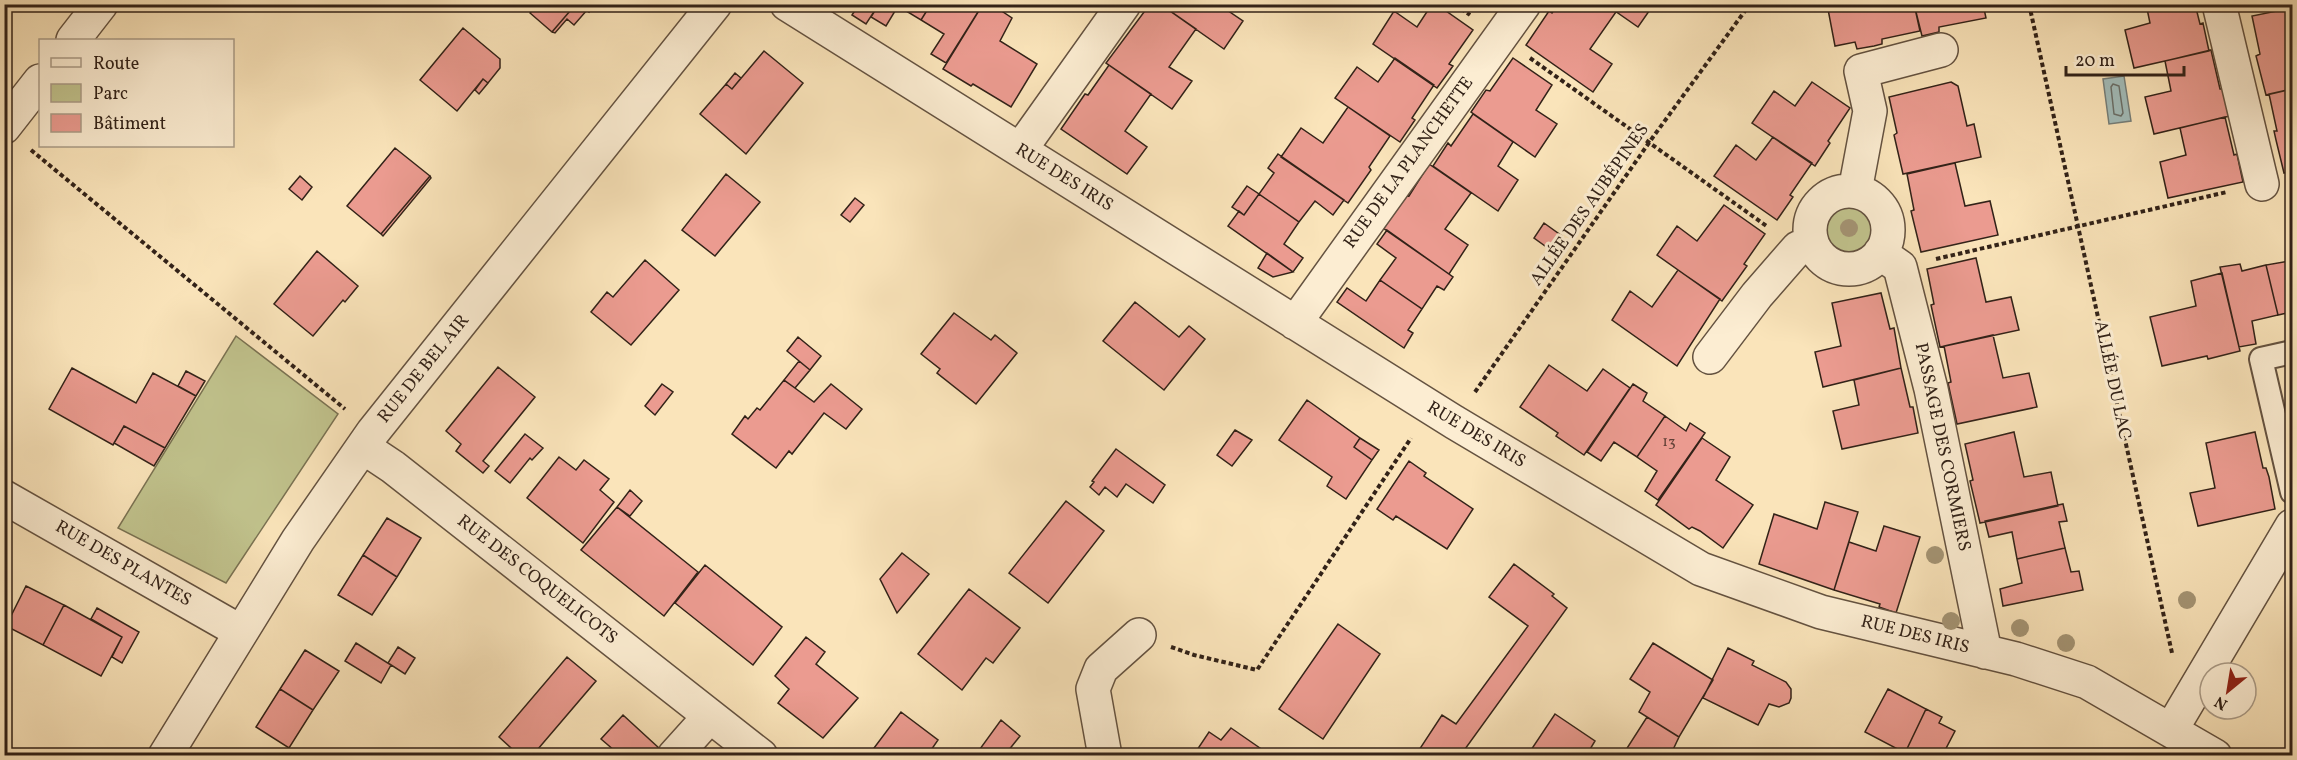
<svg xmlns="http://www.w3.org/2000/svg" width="2297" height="760" font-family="Vollkorn,serif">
	<rect width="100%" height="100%" fill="#fae4ba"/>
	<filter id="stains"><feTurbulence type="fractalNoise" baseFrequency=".00333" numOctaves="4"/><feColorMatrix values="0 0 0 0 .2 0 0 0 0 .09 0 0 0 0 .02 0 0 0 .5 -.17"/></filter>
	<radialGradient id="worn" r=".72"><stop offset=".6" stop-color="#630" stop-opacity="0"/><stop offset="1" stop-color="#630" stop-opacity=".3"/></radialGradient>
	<path fill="#c1c38d" stroke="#7a7252" stroke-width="1.5" d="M1825 230a24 24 0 1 1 48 0a24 24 0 1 1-48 0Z
		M236 336 338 414 226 583 118 528Z"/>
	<path fill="#a2bcb9" stroke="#757e79" stroke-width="1.5" d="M2124 76 2131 121 2109 124 2103 79Z"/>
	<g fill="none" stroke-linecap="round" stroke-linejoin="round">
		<path stroke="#6a6f68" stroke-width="1.5" d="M2113 84 2119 86 2123 113 2121 116 2114 114 2111 87Z"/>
	</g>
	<path fill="#eb9b90" stroke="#322218" stroke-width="1.5" d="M537 4H576L552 32 530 13Z
		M576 4H595L589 12 587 10 574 25 567 19 555 33 552 32Z
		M841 4H879L866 24 852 15 854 12Z
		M879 4H931L921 20 898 6 886 26 871 17Z
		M931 4H983L946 63 931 54 944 34 921 20Z
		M983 4H991L1012 18 1000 41 1037 64 1011 107 973 84 971 86 943 69Z
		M1150 4H1160L1196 29 1169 67 1192 81 1172 109 1106 63Z
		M1160 4H1222L1221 6 1243 21 1224 49Z
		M1432 4H1436L1473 30 1449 64 1453 66 1437 88 1373 44 1394 11 1417 27Z
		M1558 4H1605L1616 12 1590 49 1612 64 1593 92 1526 45 1549 11 1552 13Z
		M1605 4H1654L1638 27Z
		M1827 4H1914L1920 31 1882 39V44L1874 46 1857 49 1855 42 1835 46Z
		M1914 4H1983L1986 18 1939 27V32L1922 36Z
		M2146 4H2195L2200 24 2203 23 2209 51 2134 68 2125 30 2150 23Z
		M2292 8V89L2266 95 2256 56 2260 54 2252 16Z
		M463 28 500 59V68L488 83 483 79 457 111 420 80Z
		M2211 50 2220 89H2223L2230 116 2154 134 2145 97 2171 91 2165 61Z
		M764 51 803 83 746 154 700 114 726 84 732 89Z
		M1395 58 1434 85 1412 118 1415 120 1400 142 1335 98 1357 67 1378 82Z
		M1513 58 1552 85 1536 110 1557 124 1535 157 1471 112 1486 90 1490 91Z
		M1109 65 1151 94 1125 131 1147 147 1127 174 1061 129 1085 94 1088 95Z
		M735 73 741 78 732 89 726 84Z
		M483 79 488 83 479 94 475 90Z
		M1812 82 1850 108 1828 141 1830 143 1815 166 1752 123 1774 91 1795 106Z
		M1951 82 1958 86 1967 126 1974 124 1981 157 1903 174 1894 135 1897 133 1889 97Z
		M2292 89V171L2284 173 2276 140 2274 131H2277L2269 94Z
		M1348 107 1390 136 1369 167 1371 170 1348 203 1281 157 1301 128 1323 143Z
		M1473 114 1513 142 1498 166 1518 180 1498 211 1433 166 1448 143 1451 146Z
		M2225 117 2234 155 2237 154 2243 182 2168 198 2160 162 2186 155 2180 128Z
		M1773 137 1812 163 1790 195 1793 197 1777 220 1714 176 1736 145 1756 160Z
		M395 148 430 176 381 234 347 206Z
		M1278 154 1344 200 1333 215 1315 201 1299 222 1259 194 1274 173 1268 168Z
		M1955 163 1965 206 1990 201 1998 235 1921 252 1911 211 1914 210 1907 174Z
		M1429 164 1471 193 1445 229 1468 245 1449 274 1383 228 1407 195 1409 196Z
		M726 174 760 202 715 256 682 230Z
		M300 176 312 187 302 200 289 189Z
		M430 176 431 178 383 236 381 234Z
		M1247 186 1259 194 1244 215 1232 207Z
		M1259 194 1299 222 1284 244 1303 258 1293 272 1228 226 1239 211 1244 215Z
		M855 198 864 205 850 222 841 215Z
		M1724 205 1765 234 1744 264 1747 266 1722 301 1657 255 1677 226 1697 241Z
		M1544 223 1562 236 1552 251 1534 238Z
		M1387 230 1453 277 1444 290 1437 286 1422 309 1380 280 1396 258 1377 244Z
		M317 251 358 286 345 302 343 300 313 336 274 304Z
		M2292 252V312L2278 315 2266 265 2290 261 2289 253Z
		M1267 253 1293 272 1273 277 1258 268Z
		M1976 258 1986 302 2011 297 2019 330 1940 347 1931 305 1934 304 1927 269Z
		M645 260 679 290 631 345 591 312 607 292 613 297Z
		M2240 264 2242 271 2266 265 2278 315 2252 321 2256 344 2239 347 2220 267Z
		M1678 270 1720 299 1677 366 1612 320 1630 291 1652 307Z
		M2222 273 2240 351 2208 359 2207 356 2162 366 2150 317 2196 306 2191 281Z
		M1380 280 1422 309 1408 330 1413 333 1404 348 1337 302 1347 288 1366 301Z
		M1881 293 1890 329 1894 328 1901 368 1823 387 1815 352 1841 346 1832 303Z
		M1135 302 1179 337 1189 326 1205 339 1164 390 1103 341Z
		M954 313 991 340 995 335 1017 353 976 404 937 373 940 369 921 354Z
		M1993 335 2003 378 2029 373 2037 407 1957 424 1948 383 1951 382 1944 346Z
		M798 337 821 356 810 370 787 351Z
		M799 361 810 370 795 388 784 380Z
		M1549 365 1587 391 1603 369 1630 388 1584 455 1556 436 1558 433 1520 407Z
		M498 367 535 397 483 461 489 466 483 473 456 451 461 444 446 431Z
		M72 368 136 403 153 373 196 396 165 448 124 426 113 445 49 409Z
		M1901 368 1910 407H1913L1918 433 1842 449 1833 411 1859 405 1854 380Z
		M186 371 205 381 196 396 178 386Z
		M784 380 814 402 831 384 862 409 846 429 824 413 792 454 789 451 776 468 732 434 745 416 748 419 757 408 760 410Z
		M662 384 673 392 655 415 645 406Z
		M1633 384 1647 393 1643 401 1665 416 1637 457 1614 442 1601 461 1587 452Z
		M1307 400 1360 438 1354 447 1372 460 1346 499 1327 486 1332 477 1279 440Z
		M1665 416 1686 431 1690 423 1705 433 1658 500 1645 491 1657 471 1637 457Z
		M124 426 165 448 154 466 114 443Z
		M1235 430 1252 440 1232 466 1217 455Z
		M2014 432 2024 477 2051 472 2058 506 1980 523 1970 481 1973 480 1965 444Z
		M2255 432 2263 468H2266L2269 477 2275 509 2198 526 2190 493 2215 488 2206 443Z
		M525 434 543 448 532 460 530 458 510 483 495 471Z
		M1360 438 1379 450 1372 460 1354 447Z
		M1702 438 1730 457 1716 480 1753 505 1723 548 1700 531 1692 527 1689 529 1656 505Z
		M1116 449 1165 485 1153 503 1126 484 1117 497 1105 487 1099 495 1090 487 1094 482 1092 481Z
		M559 457 576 470 584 460 609 479 600 490 614 502 583 543 527 498Z
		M1409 461 1426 473 1424 476 1473 509 1447 549 1396 516 1393 520 1377 509Z
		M630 490 642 501 630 516 617 507Z
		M1066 501 1104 531 1048 603 1009 573Z
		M1825 502 1858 512 1834 590 1759 564 1774 514 1817 529Z
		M2063 504 2067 521 2059 522 2065 548 2017 559 2012 532 1989 537 1985 521Z
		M617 507 698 572 664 616 581 550Z
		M387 518 421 538 397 577 363 555Z
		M1884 526 1920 537 1896 613 1879 607 1880 604 1834 590 1849 542 1876 551Z
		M2065 548 2071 572 2079 571 2083 590 2003 606 2000 589 2022 583 2017 559Z
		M902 553 929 574 897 613 880 579Z
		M363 555 397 577 372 615 338 595Z
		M1514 564 1554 594 1552 596 1567 608 1460 756H1426L1419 750 1442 715 1456 724 1528 626 1489 597Z
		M705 565 782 627 753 665 675 603Z
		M26 586 64 605 43 645 6 626Z
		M969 589 1020 628 993 663 986 658 962 690 918 654Z
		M64 605 122 637 101 676 43 645Z
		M97 608 139 632 122 663 112 657 122 637 91 619Z
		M1338 624 1380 654 1323 739 1279 709Z
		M806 637 825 652 816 664 858 698 823 738 778 703 789 689 775 676Z
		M356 643 391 665 381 683 345 661Z
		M1653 643 1713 680 1679 737 1639 712 1650 692 1630 679Z
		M398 647 415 658 405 674 388 663Z
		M1728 648 1754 661 1752 665 1786 682 1791 689V698L1789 703 1779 707 1769 704 1758 725 1703 698Z
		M305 650 339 671 313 710 280 689Z
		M567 657 596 681 532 756H520L499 737Z
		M280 689 313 710 289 748 256 727Z
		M1888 689 1926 709 1905 753 1865 732Z
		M1926 709 1942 717 1939 723 1955 731 1942 756H1910L1905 753Z
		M901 712 938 740 927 756H868Z
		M1555 714 1595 741 1586 756H1527Z
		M623 715 660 749 653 756H610L615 751 601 739Z
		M1647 717 1679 737 1670 756H1622Z
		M1001 720 1020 736 1004 756H981L977 753Z
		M1231 728 1270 755 1193 756 1209 732 1221 740Z"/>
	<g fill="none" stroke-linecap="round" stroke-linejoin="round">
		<g stroke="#645240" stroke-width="26">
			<path id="lane" d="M2292 352 2261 359 2292 492"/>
		</g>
		<g stroke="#645240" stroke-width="36">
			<path id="street" d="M787 4 1454 422 1701 569 1821 612 2016 659 2087 682 2215 756
				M2219 4 2262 184
				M73 40 101 4
				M4 127 40 81
				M1020 150 1124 4
				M1855 191 1870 111 1861 71 1941 50
				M1810 230a39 39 0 1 1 78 0a39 39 0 1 1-78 0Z
				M1880 253 1900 267 1931 389 1985 652
				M1295 323 1524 4
				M1710 357 1757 295 1798 248 1812 243
				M363 447 393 467 761 756
				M4 497 241 632
				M2171 730 2292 526
				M165 756 298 540 373 432 715 4
				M674 756 710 716
				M1105 756 1093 689 1101 669 1139 635"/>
		</g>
		<path stroke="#322218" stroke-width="4" stroke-dasharray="4.5 3" stroke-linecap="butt" d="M1455 4 1470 15
			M2029 4 2172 653
			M1530 58 1768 227
			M31 150 345 409
			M1936 259 2227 192
			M1475 392 1653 137 1750 4
			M1171 647 1194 655 1257 670 1411 438"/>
		<use href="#lane" stroke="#fcedd2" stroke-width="22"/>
		<use href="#street" stroke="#fcedd2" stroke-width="33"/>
	</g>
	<g fill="#a49474">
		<circle cx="1849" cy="228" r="9"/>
		<circle cx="1935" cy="555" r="9"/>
		<circle cx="2187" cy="600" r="9"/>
		<circle cx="1951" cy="621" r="9"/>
		<circle cx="2020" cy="628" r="9"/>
		<circle cx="2066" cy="643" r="9"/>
	</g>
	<g text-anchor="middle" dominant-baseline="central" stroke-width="6" stroke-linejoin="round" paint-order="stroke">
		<g font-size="15" fill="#604036">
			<text x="1669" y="442">13</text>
		</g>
		<g font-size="18" fill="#322218" stroke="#fcedd2">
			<text transform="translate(1409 163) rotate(-54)">RUE DE LA PLANCHETTE</text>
			<text transform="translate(1064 178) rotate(32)">RUE DES IRIS</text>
			<text transform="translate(1590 205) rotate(-55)">ALLÉE DES AUBÉPINES</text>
			<text transform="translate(424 369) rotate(-51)">RUE DE BEL AIR</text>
			<text transform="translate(2112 380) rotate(78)">ALLÉE DU LAC</text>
			<text transform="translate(1476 435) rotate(31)">RUE DES IRIS</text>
			<text transform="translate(1942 447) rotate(78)">PASSAGE DES CORMIERS</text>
			<text transform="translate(123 564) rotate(30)">RUE DES PLANTES</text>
			<text transform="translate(537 580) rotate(38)">RUE DES COQUELICOTS</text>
			<text transform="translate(1915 635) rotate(14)">RUE DES IRIS</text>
		</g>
	</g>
	<rect width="2297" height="760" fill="none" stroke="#fae4ba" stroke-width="24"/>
	<rect x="6" y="6" width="2285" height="748" fill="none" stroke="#322218" stroke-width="3"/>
	<rect x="12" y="12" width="2273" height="736" fill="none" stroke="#322218" stroke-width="1.5"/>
	<rect x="39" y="39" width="195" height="108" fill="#fcedd2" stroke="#ab9c88" stroke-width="1.5"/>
	<rect x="51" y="58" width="30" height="9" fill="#fcedd2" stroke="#ab9c88" stroke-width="1.5"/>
	<text x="93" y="69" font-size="18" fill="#322218">Route</text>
	<rect x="51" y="84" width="30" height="18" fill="#c1c38d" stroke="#ab9c88" stroke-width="1.5"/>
	<text x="93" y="99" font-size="18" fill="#322218">Parc</text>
	<rect x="51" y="114" width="30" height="18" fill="#eb9b90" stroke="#ab9c88" stroke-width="1.5"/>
	<text x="93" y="129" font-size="18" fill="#322218">Bâtiment</text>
	<g transform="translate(2228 691) rotate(210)"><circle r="28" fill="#fcedd2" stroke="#ab9c88" stroke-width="1.5"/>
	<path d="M0-4.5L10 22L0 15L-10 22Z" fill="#8f2418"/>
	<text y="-9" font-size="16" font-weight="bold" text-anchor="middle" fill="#322218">N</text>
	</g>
	<path d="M2066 66v9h118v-9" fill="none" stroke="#322218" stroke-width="3"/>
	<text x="2075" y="66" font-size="18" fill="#322218" stroke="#fcedd2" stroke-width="4.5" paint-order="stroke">20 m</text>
	<rect width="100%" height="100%" filter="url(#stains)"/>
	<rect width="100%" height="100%" fill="url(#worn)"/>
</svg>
